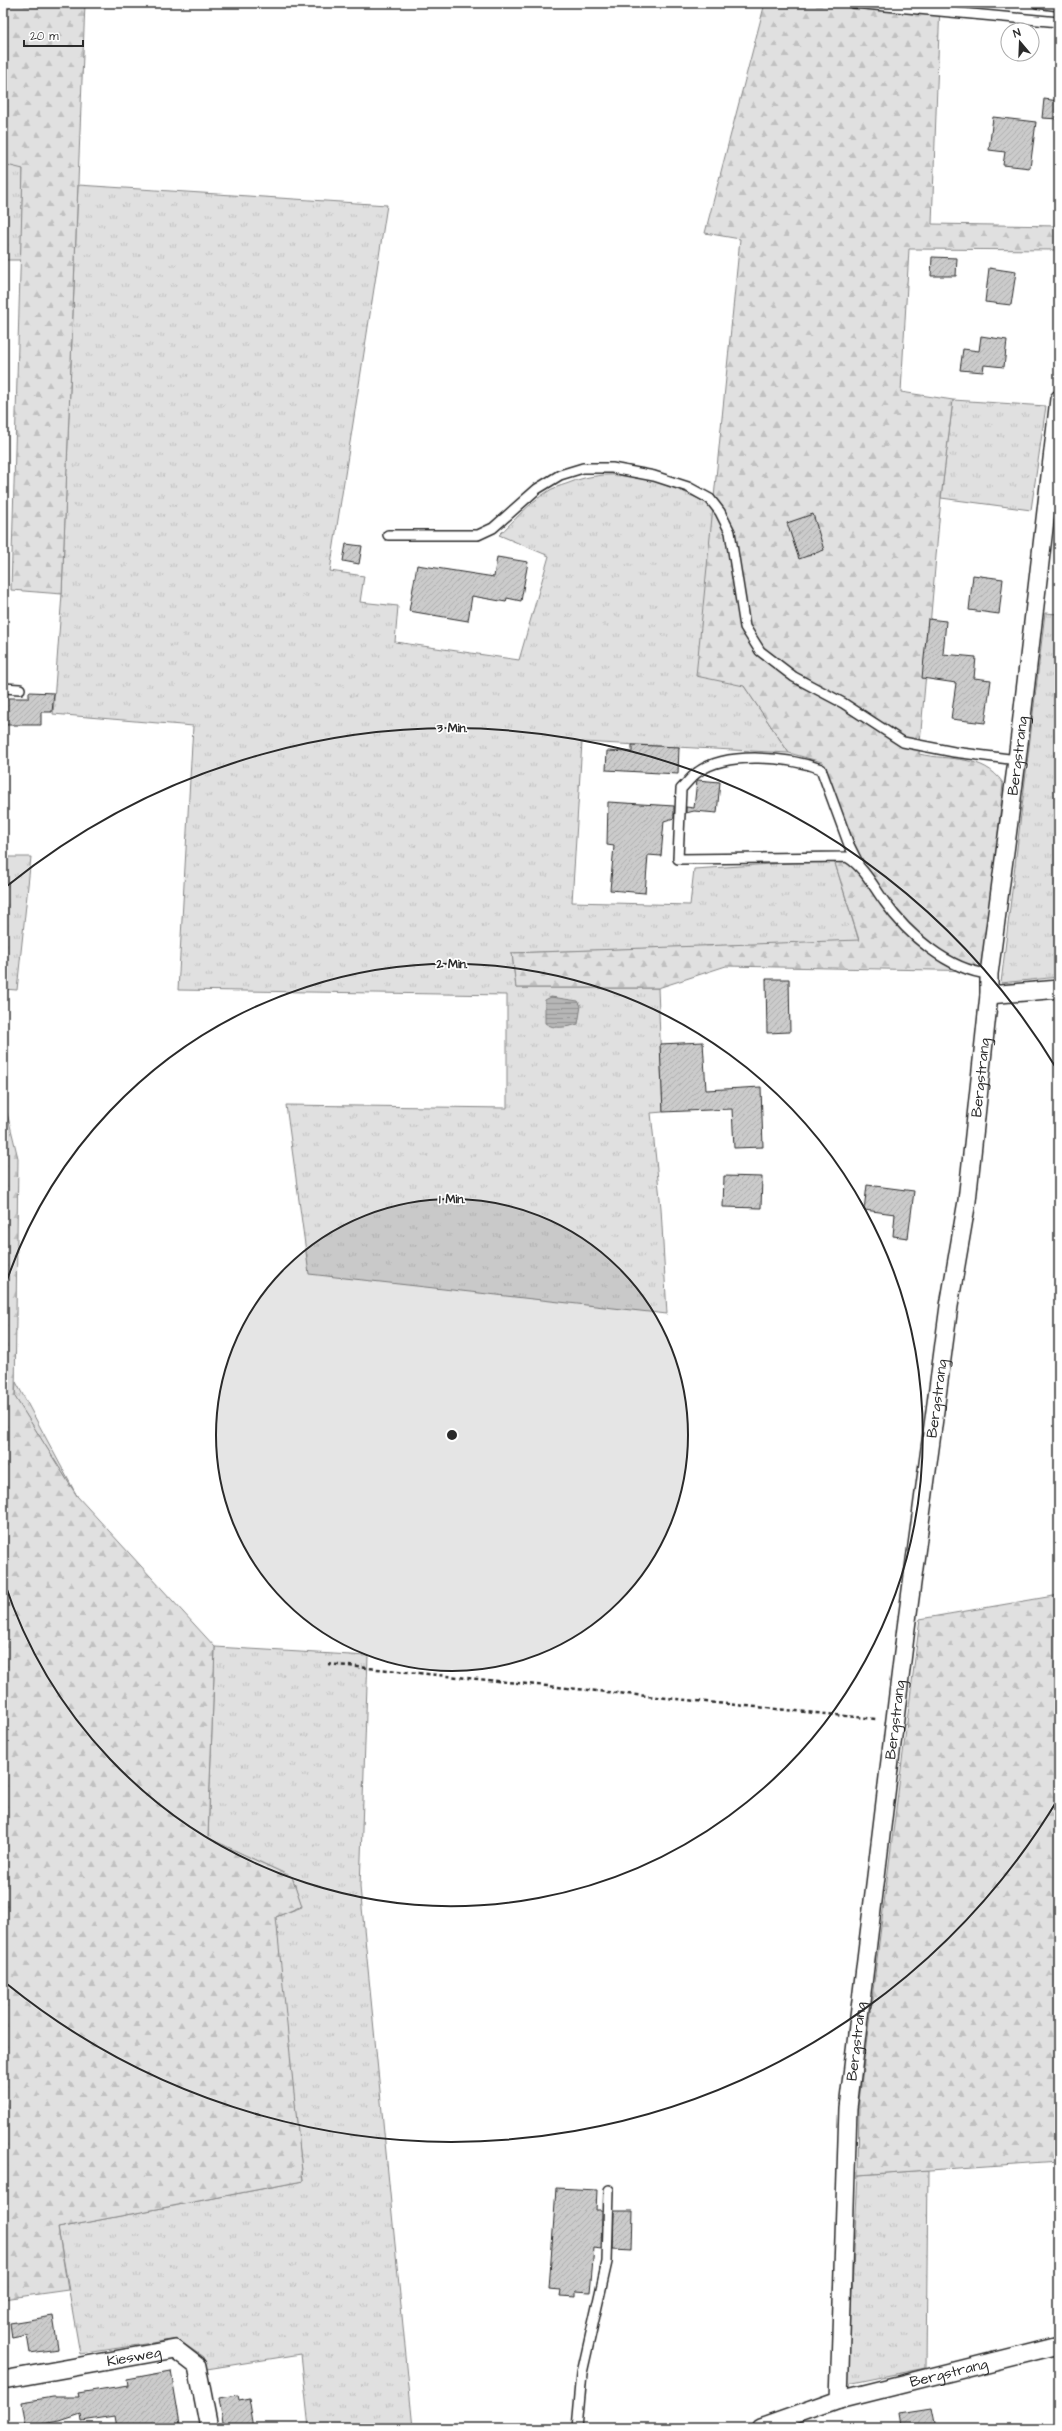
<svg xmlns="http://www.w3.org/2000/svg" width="1062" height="2431" font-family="'Architects Daughter',sans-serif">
	<defs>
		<pattern id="grass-tufts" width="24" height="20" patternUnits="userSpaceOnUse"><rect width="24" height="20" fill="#e0e0e0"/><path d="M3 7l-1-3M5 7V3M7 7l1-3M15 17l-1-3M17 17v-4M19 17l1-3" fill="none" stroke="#c0c0c0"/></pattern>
		<pattern id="forest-firs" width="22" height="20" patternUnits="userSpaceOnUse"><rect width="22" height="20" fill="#e0e0e0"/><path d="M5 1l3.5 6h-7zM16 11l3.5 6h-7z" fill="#c0c0c0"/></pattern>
		<pattern id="water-rules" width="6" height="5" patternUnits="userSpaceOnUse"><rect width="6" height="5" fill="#b6b6b6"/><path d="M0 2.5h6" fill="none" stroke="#949494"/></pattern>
		<pattern id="building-hatch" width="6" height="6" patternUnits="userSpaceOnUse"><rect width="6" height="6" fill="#cbcbcb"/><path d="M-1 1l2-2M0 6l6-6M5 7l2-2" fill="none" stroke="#aeaeae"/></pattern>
	</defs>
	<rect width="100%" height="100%" fill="#fff"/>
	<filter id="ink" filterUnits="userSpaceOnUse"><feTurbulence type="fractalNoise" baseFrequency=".025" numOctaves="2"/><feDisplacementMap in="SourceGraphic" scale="8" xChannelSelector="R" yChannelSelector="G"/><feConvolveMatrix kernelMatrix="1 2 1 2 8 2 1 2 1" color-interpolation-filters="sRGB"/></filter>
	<g filter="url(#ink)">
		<path fill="url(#grass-tufts)" stroke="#868686" d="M3 164 23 168 21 260H3Z
			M78 185 387 205 330 571 364 576 360 602 398 606 395 642 519 660 549 556 499 535C514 521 529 503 547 492 552 488 560 486 566 484 616 463 669 481 713 507L744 686 789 753 582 742 572 902 690 905 694 869 834 860 859 941 512 953 516 988H658L663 1112 651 1113 661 1208 667 1314 309 1274 286 1105 507 1108V995L178 990 193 726 53 714 62 594Z
			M953 400 1046 406 1031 510 941 498Z
			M1045 613 1059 614V977L1001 983Z
			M3 857H31L17 990 3 989Z
			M16 1382 77 1496 15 1397Z
			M215 1647 368 1656 360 1887 413 2428H309L301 2354 207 2369 203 2357 177 2339 80 2354 58 2228 303 2181 275 1917 302 1907 292 1877 208 1838Z
			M928 2170 926 2368 847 2384 858 2175Z"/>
		<path fill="url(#forest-firs)" stroke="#868686" d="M3 3H85L62 594 11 590 23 169 3 164Z
			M765 3H940L932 224 1059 226V250L909 249 901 392 953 400 941 498 919 754C950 761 983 754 1003 783L985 971 726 966 658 988H516L512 953 859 940 834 860 859 856 822 762 789 753 744 686 696 676 740 239 705 233Z
			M7 1113 18 1158 15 1397 77 1496 215 1647 208 1838 292 1877 302 1906 276 1917 303 2181 58 2228 68 2290 3 2299V1203Z
			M1059 1595V2161L858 2175 859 2101 920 1619Z"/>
		<path fill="url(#water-rules)" stroke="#7e7e7e" d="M551 997 578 1001 581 1006 578 1024C568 1027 553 1030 545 1023V1000Z"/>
		<path fill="url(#building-hatch)" stroke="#2b2b2b" d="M1044 99 1059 101V119L1042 118Z
			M993 117 1036 122 1030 168 1003 165 1005 152 989 150Z
			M932 257 957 258 956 276H931Z
			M989 268 1016 272 1011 305 985 302Z
			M981 336 1007 340 1004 367 984 365 983 372 960 370 963 349 979 351Z
			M813 514 824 550 799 559 787 523Z
			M346 544 362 546 359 564 343 561Z
			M497 557 528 562 521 601 507 598 506 602 472 596 468 621 409 611 417 565 494 577Z
			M973 575 1003 579 999 614 969 610Z
			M928 619 946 621 943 654 976 657 974 678 991 680 985 723 951 719 956 683 922 678Z
			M29 692 54 693 52 712H41V725H3V698H29Z
			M632 745 679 747 678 774 606 770 607 751 632 752Z
			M697 780 720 782 717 813 694 811 686 813V807L694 808Z
			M608 802 674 806V818L664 821 661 856 648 855 645 893 610 890 614 846 607 845Z
			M766 979H789L790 1032 767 1033Z
			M703 1042 706 1090 761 1087 763 1147 734 1148 732 1109 663 1112 660 1044Z
			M724 1176 762 1177 761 1208 723 1207Z
			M867 1185 914 1191 908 1238 893 1236 895 1214 864 1210Z
			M556 2188 597 2190 596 2210H602L601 2249 594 2248 590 2292 576 2291V2297L560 2296 561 2290 549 2289Z
			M614 2211H633L632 2250 613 2249Z
			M53 2316 58 2349 30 2353 27 2335 12 2338 10 2323Z
			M171 2371 180 2424 169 2426V2428H117L115 2416 82 2421 81 2414 60 2421 26 2427 22 2402 53 2397H79L78 2393 128 2385 127 2379Z
			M238 2395 239 2400 249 2398 254 2428H224L219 2398Z
			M933 2408 937 2428H903L901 2413Z"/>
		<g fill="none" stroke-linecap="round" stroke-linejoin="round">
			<g stroke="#2b2b2b" stroke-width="12">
				<path id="service" d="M853 3 1059 22
					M1037 3 1059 6
					M388 535H478L493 528 537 489 560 475 583 468H612L654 476 688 487 710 499 720 512 730 532 745 627 760 651 794 677 843 703 903 742 954 752 1017 760
					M3 688 20 689
					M858 863 849 845 821 769C789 757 727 751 698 772 692 776 686 784 681 789L678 859 847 857C864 867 873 886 884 901 907 934 948 970 989 974
					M577 2428 582 2373 607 2262 609 2190"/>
			</g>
			<g stroke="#2b2b2b" stroke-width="20">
				<g id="minor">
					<path d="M989 995 1059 989"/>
					<path id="s1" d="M3 2380 175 2349 197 2366 209 2428"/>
					<path id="s2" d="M839 2400 1059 2345"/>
					<path id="s3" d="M760 2428 839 2400 848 2108 906 1628 949 1306 967 1201 989 995V974L1017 760 1059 399"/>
				</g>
			</g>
			<path stroke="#2b2b2b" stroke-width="2.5" stroke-dasharray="4 3" stroke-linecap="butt" d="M328 1664 876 1719"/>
			<use href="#service" stroke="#fff" stroke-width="9"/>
			<use href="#minor" stroke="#fff" stroke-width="17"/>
		</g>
	</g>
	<circle cx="452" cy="1435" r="236" fill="#2b2b2b" fill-opacity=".12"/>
	<g fill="none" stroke="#2b2b2b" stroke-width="2">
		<circle cx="452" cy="1435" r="236"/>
		<path d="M4 1289A471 471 0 1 1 4 1581"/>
		<path d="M1058 1799A707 707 0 0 1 7 1984M7 886A707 707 0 0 1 1058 1071"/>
	</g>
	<g text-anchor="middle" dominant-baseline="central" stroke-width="3.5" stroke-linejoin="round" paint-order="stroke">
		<g font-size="15" fill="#2b2b2b" stroke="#fff">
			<text stroke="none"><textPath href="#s3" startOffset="1739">Bergstrang</textPath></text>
			<text stroke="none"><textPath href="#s3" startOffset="1415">Bergstrang</textPath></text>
			<text stroke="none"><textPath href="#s3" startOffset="1091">Bergstrang</textPath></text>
			<text stroke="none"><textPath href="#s3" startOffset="767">Bergstrang</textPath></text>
			<text stroke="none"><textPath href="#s3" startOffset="443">Bergstrang</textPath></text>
			<text stroke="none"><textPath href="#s1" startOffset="133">Kiesweg</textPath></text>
			<text stroke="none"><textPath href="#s2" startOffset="113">Bergstrang</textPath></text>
		</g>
	</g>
	<circle cx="452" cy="1435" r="6" fill="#2b2b2b" stroke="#fff" stroke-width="2"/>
	<g font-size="12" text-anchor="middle" font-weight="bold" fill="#2b2b2b" stroke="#fff" stroke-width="3.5" stroke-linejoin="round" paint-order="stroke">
		<text x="452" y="732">3 Min.</text>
		<text x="452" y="968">2 Min.</text>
		<text x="452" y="1203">1 Min.</text>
	</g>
	<rect width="1062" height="2431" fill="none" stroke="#fff" stroke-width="16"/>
	<rect x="8" y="8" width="1046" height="2415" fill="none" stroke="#2b2b2b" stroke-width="1.5" filter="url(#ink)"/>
	<g transform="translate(1020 42) rotate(341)"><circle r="19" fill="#ffffff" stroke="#aaaaaa"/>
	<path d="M0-3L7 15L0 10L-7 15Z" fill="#2b2b2b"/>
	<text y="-6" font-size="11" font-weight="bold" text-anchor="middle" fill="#2b2b2b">N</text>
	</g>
	<path d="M24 40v6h59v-6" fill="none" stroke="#2b2b2b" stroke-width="2"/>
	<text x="30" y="40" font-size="12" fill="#2b2b2b" stroke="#ffffff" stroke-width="3" paint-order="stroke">20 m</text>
</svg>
